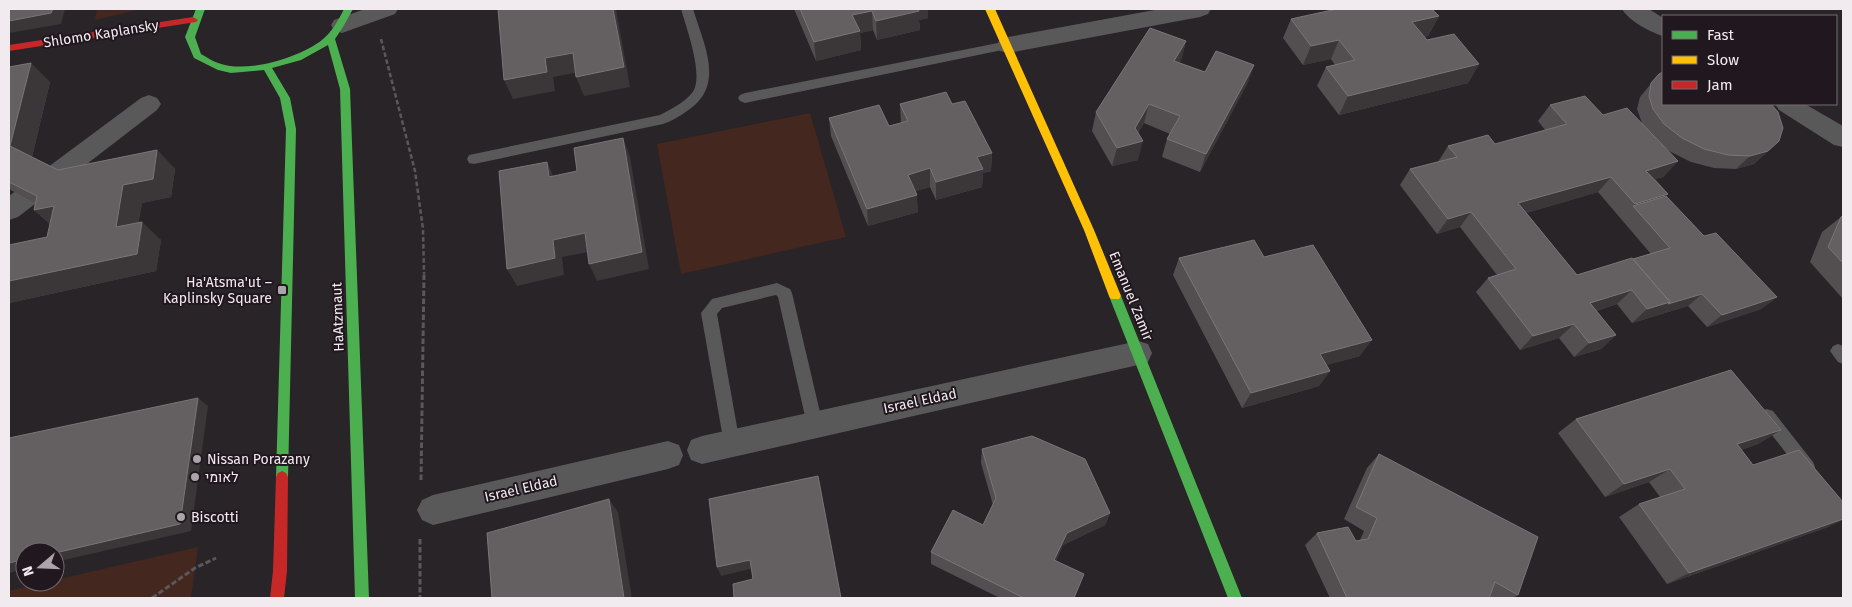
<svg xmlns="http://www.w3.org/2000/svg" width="1852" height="607" font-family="'Fira Sans',Heebo,sans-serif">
	<rect width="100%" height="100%" fill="#292427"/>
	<path fill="#44271e" d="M97 9H141L95 20Z
		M810 113 846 237 681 274 657 144Z
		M198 547 191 598H9V591L47 582H55V580Z"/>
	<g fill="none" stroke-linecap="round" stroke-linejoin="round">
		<path stroke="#5a595a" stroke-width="2.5" stroke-dasharray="4.5 2.5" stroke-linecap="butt" d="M381 39 415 171 423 229 424 274"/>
		<path stroke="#5a595a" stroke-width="3" stroke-dasharray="5.5 2.5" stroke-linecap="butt" d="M421 480 424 273
			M420 539V598
			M152 598 195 568 216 558"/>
		<path fill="#5a595a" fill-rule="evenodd" d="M681 9H693C704 45 726 86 687 111 680 116 672 121 663 124L474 164 469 163 467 159 469 155 474 154 660 115C671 109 684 103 692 93 705 77 686 27 681 9Z
			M1008 41 1012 42 1014 45 1012 48 745 103 740 101 738 98 740 95 745 93Z
			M777 283 790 289 792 293 823 425 821 430 815 432 809 430 807 425 778 297 776 295 722 308 717 314 740 444 738 449 732 451 726 449 724 444 701 313 712 299Z
			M1838 344 1843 346V364L1838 362 1830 351 1833 346Z
			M1767 409 1773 411 1813 462 1815 467 1813 472 1807 475 1801 472 1761 421 1759 416 1761 411Z"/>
		<path fill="#5a595a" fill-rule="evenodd" d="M365 9H398L395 14 342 33 334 30 331 25 334 20Z
			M1160 9H1211L1208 14 1200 17 1008 53 1000 51 997 45 1000 39 1008 37Z
			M1622 9H1649L1663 18V36C1650 32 1629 21 1622 9Z
			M149 95 157 98 161 104 157 110 18 217 9 220V196L141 98Z
			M1775 104H1805L1843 126V147L1834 145 1779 110Z
			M1138 341 1148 344 1152 353 1148 362 1138 365 702 464 691 460 687 450 691 440 702 436Z
			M668 441 679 445 683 455 679 465 668 469 433 525 422 520 417 510 422 500 433 495Z"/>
		<path fill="#4caf50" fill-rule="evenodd" d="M196 9H205L195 37 201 54C207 57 212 61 218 63 246 74 299 58 322 40 332 32 338 21 344 9H353L343 27 335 39 350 89 369 598H355L340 89 328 45 301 60 272 68 290 98 296 129 288 477 286 481 282 483 278 481 276 477 286 129 280 98 264 70 231 73 218 70 194 58 185 37Z
			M1115 291 1119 293 1121 296 1242 598H1228L1109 296 1111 293Z"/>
		<path fill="#ffc107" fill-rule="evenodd" d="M985 9H995L1094 230 1121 296 1119 299H1111L1109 296 1084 230Z"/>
		<path fill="#c62828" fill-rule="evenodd" d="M193 17 198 20 196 22 9 51V45Z
			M282 471 286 473 288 477 287 571 284 598H270L273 571 276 477 278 473Z"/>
	</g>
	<path fill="#534f50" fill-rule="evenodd" d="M794 9H928V18L919 20 920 30 877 40 873 30 860 33 861 50 816 61Z
		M1439 16 1428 36 1424 37 1427 40 1479 64 1468 83 1339 115 1317 86 1326 67 1335 65 1331 59 1303 65 1283 38 1291 19Z
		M1186 41 1181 60 1179 63 1205 72 1254 65 1247 84 1200 172 1162 157 1167 139 1170 134 1144 123 1138 133V160L1112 166 1092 131 1096 112Z
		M9 67 50 82 32 157 58 170 157 150 175 169 171 197 142 203 138 223 161 240 156 271 9 303 47 237 50 224 34 210 35 203 9 189Z
		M1659 74 1779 141 1754 164 1736 169 1714 168 1691 162 1669 151 1664 147 1678 161 1663 177 1655 179 1668 194 1666 196 1704 236 1777 297 1761 309 1707 327 1688 306 1632 323 1617 304 1596 311 1616 335 1601 349 1574 357 1559 338 1520 350 1476 292 1488 278 1497 275 1460 227 1437 234 1400 185 1410 169 1438 162 1448 146 1495 144 1545 130 1538 121 1550 105 1642 123 1637 109 1640 97ZM1598 192 1651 254 1577 275 1526 213Z
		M900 104H952L992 153 991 171 983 173 982 187 936 200 930 187 916 191 918 212 868 226 831 136 829 118 889 126 901 123Z
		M1843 216V299L1810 262 1822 232 1841 217Z
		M1264 257 1360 356 1326 365 1330 371 1319 386 1242 408 1173 275 1179 258Z
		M1576 419 1781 430 1758 444 1741 450 1753 465 1828 527 1667 584 1619 517 1639 504 1660 497 1649 482 1605 497 1558 433Z
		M982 449 1110 513 1105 525 1063 545 1056 561 1074 598H1000L931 564V552L983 525 993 505 981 463Z
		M1379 454 1518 595 1513 598H1330L1305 545 1317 533 1356 541 1360 540 1364 531 1344 519 1367 468Z"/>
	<path fill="#3b3738" d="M53 9H65L61 24 9 33V21Z
		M613 9H616L630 87 584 96 576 77Z
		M915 9H928V18L919 20 920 30 877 40 876 21Z
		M872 11 873 30 860 33 861 50 816 61 814 42 852 15Z
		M1439 16 1428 36 1402 42 1412 22Z
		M1339 40 1331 59 1303 65 1311 46Z
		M1186 41 1181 60 1169 80 1174 61Z
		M573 53 580 72 553 77 555 91 513 99 504 80 545 58Z
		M31 63 50 82 30 165 10 146Z
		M1479 64 1468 83 1339 115 1348 96Z
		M1254 65 1247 84 1200 172 1206 154Z
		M1149 104 1144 123 1131 144 1143 141 1138 160 1112 166 1117 148 1135 128Z
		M623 138 630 157 649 269 597 281 589 264Z
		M1779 141 1754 164 1736 169 1750 156Z
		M157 150 175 169 171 197 142 203 135 245 116 227 123 185Z
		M992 153 991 171 983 173 982 187 936 200V182L977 157Z
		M1678 161 1663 177 1632 186 1646 171Z
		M547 162 555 180 549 177Z
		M930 168V187L909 193 908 175Z
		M1611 177 1598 192 1506 219 1518 203Z
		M1668 194 1653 209 1633 206 1635 204Z
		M917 195 918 212 868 226 867 209Z
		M54 206 55 228 34 210Z
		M1471 212 1460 227 1437 234 1448 219Z
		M142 222 161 240 156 271 9 303V281Z
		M585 233 593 251 562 257 564 275 517 286 507 269 553 240Z
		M1632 290 1617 304 1576 317 1590 303Z
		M1702 294 1688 306 1632 323 1647 309Z
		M1777 297 1761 309 1707 327 1722 315Z
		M1574 324 1559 338 1520 350 1533 336Z
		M1616 335 1601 349 1574 357 1589 343Z
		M1372 340 1360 356 1309 370 1320 354Z
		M1330 371 1319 386 1242 408 1251 393Z
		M198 398 208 406 191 531 55 562V553Z
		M1781 430 1758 444 1715 459 1737 444Z
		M1670 469 1649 482 1605 497 1624 484Z
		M609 499 618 512 632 598H624Z
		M1110 513 1105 525 1063 545 1051 572 1054 560 1067 533Z
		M1843 519V520L1828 527 1667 584 1689 573Z
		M25 559V569L9 573V563Z
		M750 560 754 568 721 576 717 567Z"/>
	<path fill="#646061" stroke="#7a7577" d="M9 9H53L51 13 9 21Z
		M498 9H613L624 67 576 77 573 53 545 58 547 72 504 80Z
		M800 9H918L919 11 876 21 872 11 852 15 860 31 814 42Z
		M1337 9H1432L1439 16 1412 22 1427 40 1454 34 1479 64 1348 96 1326 67 1355 60 1339 40 1311 46 1291 19Z
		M1150 28 1186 41 1174 61 1205 72 1216 51 1254 65 1206 154 1167 139 1180 116 1149 104 1135 128 1143 141 1117 148 1096 112Z
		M31 63 10 146 58 170 157 150 153 179 123 185 116 227 142 222 137 254 9 281V245L47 237 54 206 34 210 37 196 9 182V67Z
		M1663 72V104H1771L1778 112 1783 128 1779 141 1768 151 1750 156 1728 155 1704 149 1682 138 1664 124 1653 109 1649 96 1651 83 1659 74Z
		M946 92 952 104 965 101 992 153 977 157 983 169 936 182 930 168 908 175 917 195 867 209 829 118 879 105 889 126 908 121 900 104Z
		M1585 96 1603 115 1627 108 1678 161 1646 171 1668 194 1635 204 1611 177 1518 203 1577 275 1632 258 1670 302 1647 309 1632 290 1590 303 1616 335 1589 343 1574 324 1533 336 1488 278 1516 269 1471 212 1448 219 1410 169 1457 157 1448 146 1488 135 1495 144 1567 124 1550 105Z
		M623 138 642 252 589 264 585 233 553 240 555 258 507 269 499 171 547 162 549 177 577 171 574 148Z
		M1666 196 1704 236 1716 233 1777 297 1722 315 1702 294 1668 304 1670 302 1633 259 1670 248 1633 206Z
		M1843 216V263L1828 247 1841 217Z
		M1254 240 1264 257 1313 245 1372 340 1320 354 1330 371 1251 393 1179 258Z
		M1731 370 1781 430 1737 444 1753 465 1799 450 1843 502V519L1689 573 1639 504 1685 489 1670 469 1624 484 1576 419Z
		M198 398 180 524 55 553V552H25V559L9 563V438Z
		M1032 436 1085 459 1110 513 1067 533 1054 560 1084 574 1074 598H1024L931 552 953 510 983 525 996 498 982 449Z
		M1379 454 1538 537 1518 595 1495 582 1489 598H1347L1317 533 1348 527 1356 541 1368 539 1377 518 1356 507Z
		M818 476 841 598H734L733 584 753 579 750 560 717 567 709 499Z
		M609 499 624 598H492L487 533Z"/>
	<g fill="#aba5a9" stroke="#21181f" stroke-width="2">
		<rect x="277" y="285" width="10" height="10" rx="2.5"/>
		<circle cx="197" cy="459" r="5"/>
		<circle cx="195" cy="477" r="5"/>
		<circle cx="181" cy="517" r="5"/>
	</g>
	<g text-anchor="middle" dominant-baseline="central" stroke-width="4" stroke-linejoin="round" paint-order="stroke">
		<g font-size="14" fill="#f1ebef" stroke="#21181f">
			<text transform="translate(101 34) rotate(-9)">Shlomo Kaplansky</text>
			<text transform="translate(1131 296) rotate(68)">Emanuel Zamir</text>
			<text transform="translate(338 317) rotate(-92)">HaAtzmaut</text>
			<text transform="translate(920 401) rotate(-12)">Israel Eldad</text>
			<text transform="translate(521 489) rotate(-13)">Israel Eldad</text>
		</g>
		<g font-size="14" fill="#f1ebef" stroke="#21181f" text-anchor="start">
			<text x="272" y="282" text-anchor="end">Ha'Atsma'ut –<tspan x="272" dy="16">Kaplinsky Square</tspan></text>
			<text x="207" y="459">Nissan Porazany</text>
			<text x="205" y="477">לאומי</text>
			<text x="191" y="517">Biscotti</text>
		</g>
	</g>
	<rect width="1852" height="607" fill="none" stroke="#f1ebef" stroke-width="20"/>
	<rect x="1662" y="15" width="175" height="90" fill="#21181f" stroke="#746c72"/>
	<rect x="1672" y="31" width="25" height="8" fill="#4caf50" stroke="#746c72"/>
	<text x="1707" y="40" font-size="15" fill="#f1ebef">Fast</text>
	<rect x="1672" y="56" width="25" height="8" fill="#ffc107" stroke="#746c72"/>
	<text x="1707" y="65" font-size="15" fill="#f1ebef">Slow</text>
	<rect x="1672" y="81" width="25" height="8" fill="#c62828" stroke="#746c72"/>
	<text x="1707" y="90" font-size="15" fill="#f1ebef">Jam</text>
	<g transform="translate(40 567) rotate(251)"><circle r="24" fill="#21181f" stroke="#746c72"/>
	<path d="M0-4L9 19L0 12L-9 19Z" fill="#aba5a9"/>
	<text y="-8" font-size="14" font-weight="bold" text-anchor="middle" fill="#f1ebef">N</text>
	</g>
</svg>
